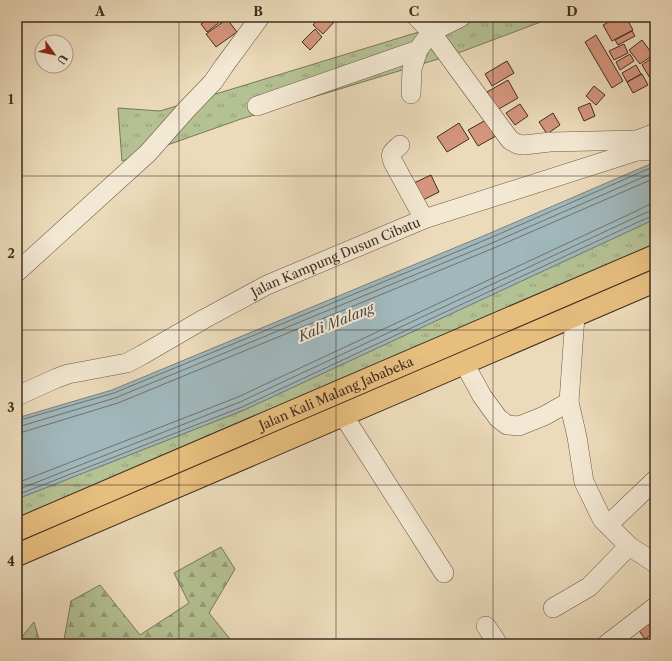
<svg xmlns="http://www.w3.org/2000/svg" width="672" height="661" font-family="'Libre Caslon Text',serif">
	<defs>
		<pattern id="grass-tufts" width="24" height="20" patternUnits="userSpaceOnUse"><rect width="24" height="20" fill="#b4c193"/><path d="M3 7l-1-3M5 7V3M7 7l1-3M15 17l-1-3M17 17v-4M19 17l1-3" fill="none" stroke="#949d78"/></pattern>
		<pattern id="forest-firs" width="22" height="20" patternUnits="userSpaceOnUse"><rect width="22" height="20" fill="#b4c193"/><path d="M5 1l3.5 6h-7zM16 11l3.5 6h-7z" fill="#949d78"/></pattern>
	</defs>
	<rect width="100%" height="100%" fill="#ecdbbb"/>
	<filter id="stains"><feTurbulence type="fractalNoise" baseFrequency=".005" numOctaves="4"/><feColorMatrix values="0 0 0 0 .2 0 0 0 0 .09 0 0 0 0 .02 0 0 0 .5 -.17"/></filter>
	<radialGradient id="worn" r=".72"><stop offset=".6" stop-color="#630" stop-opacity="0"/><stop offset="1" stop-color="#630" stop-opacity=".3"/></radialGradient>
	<path fill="url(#grass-tufts)" stroke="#7a775a" d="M468 17H554L458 53 241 119 122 161 118 108 160 111Z
		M655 219V281L17 555V499L244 410Z"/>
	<path fill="url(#forest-firs)" stroke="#7a775a" d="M221 547 235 569 209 613 234 644H67L64 640 71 601 100 585 140 635 189 603 174 573Z
		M34 622 40 643V644H17V643Z"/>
	<path fill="#a0b8bc" stroke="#7a807e" d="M655 162V219L244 410 17 499V418L112 390 488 234Z"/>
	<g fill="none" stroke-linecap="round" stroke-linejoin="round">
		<path stroke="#70726e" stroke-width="1" d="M17 421 114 393 490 238 655 166
			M17 426H21L115 398 492 243 655 172
			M17 432H23L118 403 494 248 655 178
			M17 483 238 397 632 213 648 205 655 204
			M17 490 240 402 634 218 650 211 655 210
			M17 495 242 407 636 223 652 216H655"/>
	</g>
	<path fill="#d5967d" stroke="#412d21" d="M210 17H226L207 32 201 24Z
		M320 17H333L336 20 323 34 313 25Z
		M618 17H626L633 30 612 41 603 25Z
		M227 19 237 32 216 47 206 34Z
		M315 29 322 37 310 50 302 42Z
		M632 31 635 36 618 45 615 40Z
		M596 35 623 81 612 88 585 42Z
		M642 40 653 55 640 64 629 50Z
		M624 44 628 53 614 60 609 51Z
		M630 54 634 61 620 70 616 62Z
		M653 57 655 61V82L653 83 642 65Z
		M507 61 514 73 492 86 485 74Z
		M636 65 641 74 627 82 622 73Z
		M642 74 648 85 633 93 627 82Z
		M508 80 518 98 497 110 487 92Z
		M594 86 605 95 596 105 586 96Z
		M590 103 595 116 584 121 578 108Z
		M520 104 528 116 515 125 506 113Z
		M553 113 560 125 547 134 539 122Z
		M486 120 496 136 478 146 468 130Z
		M459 123 469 139 447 152 437 137Z
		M431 175 439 192 423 200 414 183Z
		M655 611V632L645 639 635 625Z"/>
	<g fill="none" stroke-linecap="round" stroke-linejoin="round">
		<g stroke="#6c5848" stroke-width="20">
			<g id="minor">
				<path d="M417 17 431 32 510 140 517 144 524 145 550 142 637 140"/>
				<path d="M411 94 412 69 418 50 431 32 461 17"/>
				<path d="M257 106 418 50"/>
				<path d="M400 145C393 152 389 152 393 162L424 219"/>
				<path d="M637 151H655"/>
				<path d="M17 272 148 153 187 109 213 82 224 66 260 17"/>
				<path d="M575 316 569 402 577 437 584 482 602 519 629 546 655 563"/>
				<path d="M464 363 482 396 498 418 507 425 519 426 544 416 569 402"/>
				<path id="s1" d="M17 396 57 378 68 374 127 363 142 355 204 319 267 285 424 219 637 151V140L655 133"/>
				<path d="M343 415 444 573"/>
				<path d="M608 525 655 480"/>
				<path d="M553 608 589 587 629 546"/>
				<path d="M486 626 498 644"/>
				<path d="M607 644 655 607"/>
			</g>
		</g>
		<g stroke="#412d21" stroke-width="24">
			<g id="major">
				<path id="s2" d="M17 530 655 256"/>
				<path d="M17 555 655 281"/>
			</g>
		</g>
		<use href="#minor" stroke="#f3e8d3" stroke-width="19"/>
		<use href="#major" stroke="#e6be7e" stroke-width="22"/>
	</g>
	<path fill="none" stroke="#412d21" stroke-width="1" stroke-opacity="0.55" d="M179 17V644M336 17V644M493 17V644M17 176H655M17 330H655M17 485H655"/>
	<g text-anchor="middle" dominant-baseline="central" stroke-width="4" stroke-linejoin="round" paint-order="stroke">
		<g font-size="13" fill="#412d21" stroke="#f3e8d3">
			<text stroke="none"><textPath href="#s1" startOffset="350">Jalan Kampung Dusun Cibatu</textPath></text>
			<text stroke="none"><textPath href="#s2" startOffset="347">Jalan Kali Malang Jababeka</textPath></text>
		</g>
		<g font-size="14" font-style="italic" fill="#544940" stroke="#f3e8d3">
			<text transform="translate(336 322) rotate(-22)">Kali Malang</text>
		</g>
	</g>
	<rect width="672" height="661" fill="none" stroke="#ecdbbb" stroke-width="44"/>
	<g transform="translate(54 54) rotate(123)"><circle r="19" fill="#f3e8d3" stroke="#ac9d8c"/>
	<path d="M0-3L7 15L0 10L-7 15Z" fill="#8f2418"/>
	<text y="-6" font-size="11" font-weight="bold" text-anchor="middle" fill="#412d21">U</text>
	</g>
	<rect x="22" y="22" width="628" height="617" fill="none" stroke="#412d21" stroke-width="1.5"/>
	<g font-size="13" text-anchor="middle" font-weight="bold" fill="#412d21">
		<text x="100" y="16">A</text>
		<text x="258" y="16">B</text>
		<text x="414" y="16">C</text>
		<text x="572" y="16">D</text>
		<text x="11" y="104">1</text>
		<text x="11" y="258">2</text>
		<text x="11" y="412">3</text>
		<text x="11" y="566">4</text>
	</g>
	<rect width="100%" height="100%" filter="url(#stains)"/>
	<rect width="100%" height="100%" fill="url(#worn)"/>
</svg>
